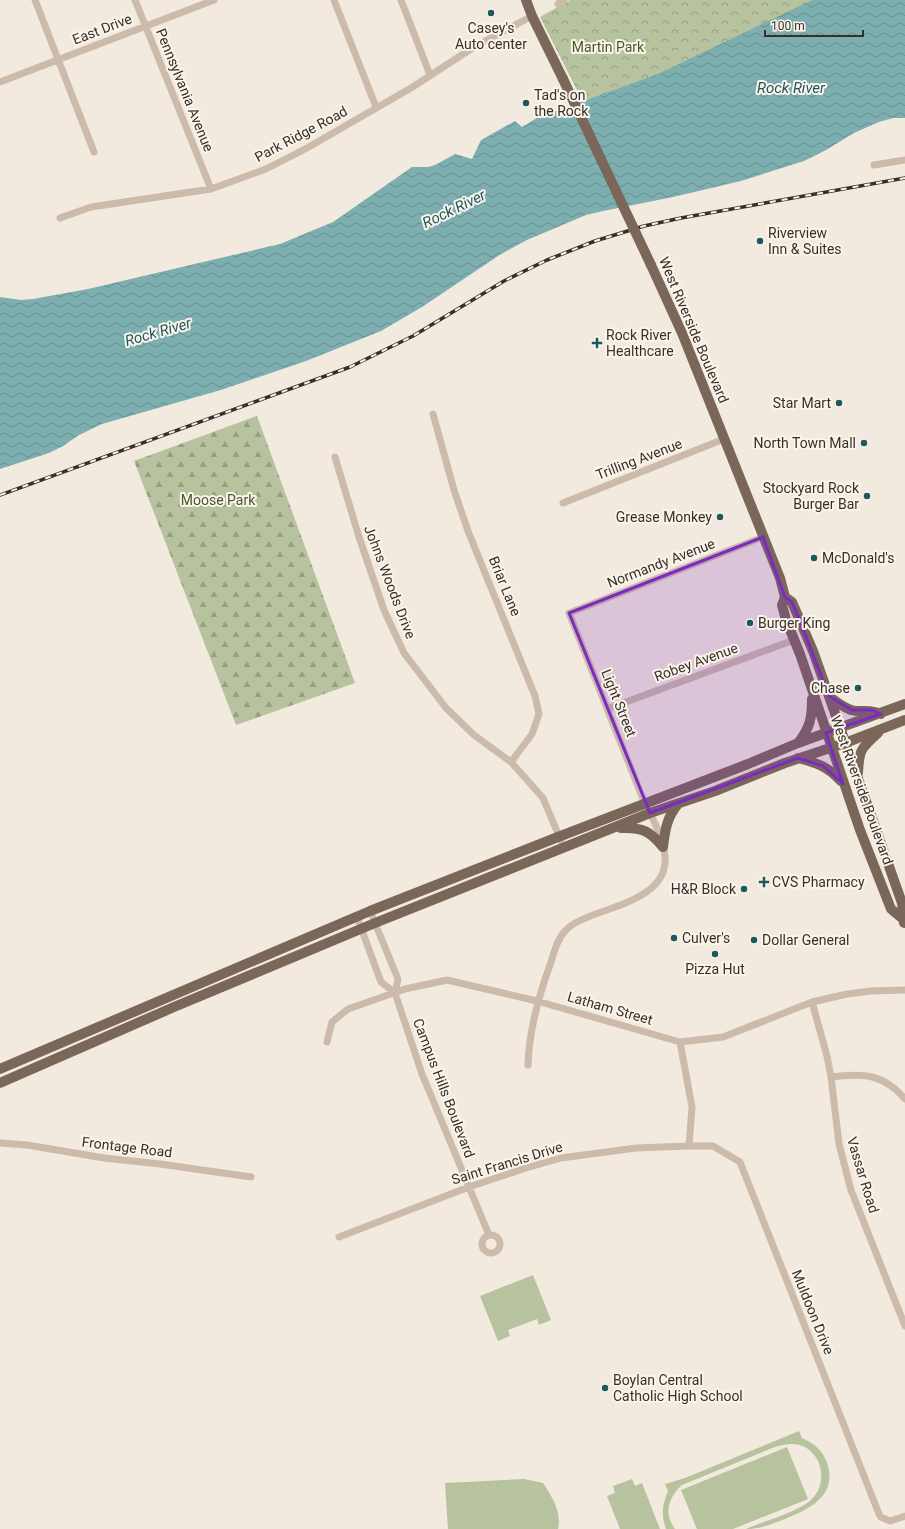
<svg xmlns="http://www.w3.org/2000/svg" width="905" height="1529" font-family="Roboto,sans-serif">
	<defs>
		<pattern id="forest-firs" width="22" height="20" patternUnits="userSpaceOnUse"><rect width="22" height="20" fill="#b6c39e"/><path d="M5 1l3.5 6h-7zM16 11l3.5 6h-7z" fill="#959f81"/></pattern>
		<pattern id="park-crowns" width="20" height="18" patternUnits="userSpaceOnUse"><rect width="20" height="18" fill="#b6c39e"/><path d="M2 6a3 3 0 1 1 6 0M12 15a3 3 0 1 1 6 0" fill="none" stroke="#959f81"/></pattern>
		<pattern id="water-waves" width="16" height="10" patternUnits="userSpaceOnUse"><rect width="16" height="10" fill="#7dafb1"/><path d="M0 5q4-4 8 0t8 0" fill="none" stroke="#678f90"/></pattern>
	</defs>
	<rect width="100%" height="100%" fill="#f3eadf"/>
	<path fill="#b6c39e" d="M533 1275 551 1320 539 1325 537 1319 508 1330 510 1336 498 1341 480 1296Z
		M799 1431 802 1438C815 1444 824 1451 828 1466 836 1497 809 1509 785 1519 771 1524 761 1529 746 1529 762 1522 800 1511 811 1500 827 1485 824 1458 805 1447 795 1442 785 1444 775 1447L682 1485C669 1497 663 1513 675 1529H666C661 1515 662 1505 668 1491L665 1484 685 1478Z
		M787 1447 808 1499 733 1529H697L681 1490Z
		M524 1479 543 1483C552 1496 562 1513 558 1529H448L445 1483Z
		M632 1479 635 1486 642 1483 660 1529H620L607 1496 615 1493 613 1486Z"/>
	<path fill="url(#forest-firs)" d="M257 416 355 683 236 725 134 461Z"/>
	<path fill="url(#park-crowns)" d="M570 0H818L704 56 584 104 540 17Z"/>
	<path fill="url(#water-waves)" d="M812 0H905V118H893L879 122 854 133 826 150 804 161 741 181 673 197 603 211 586 215 527 240 501 254 422 307 381 331 306 361 221 390 102 424 79 435 63 446 49 453 0 469V297L21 300 33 299 88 289 280 244 333 222 412 167H429L437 164 455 154 472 159 481 140 515 121 522 127 545 113 548 114 658 74Z"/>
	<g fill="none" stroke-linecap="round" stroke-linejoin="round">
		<path stroke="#ccbaaa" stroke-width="7" d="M35 0 94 152
			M135 0 211 189
			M334 0 376 107
			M401 0 430 75
			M558 4 564 0
			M0 82 214 0
			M874 165 905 160
			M60 218 91 207 211 189 266 169 307 148 411 88 474 47 532 16
			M433 414 454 490 468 531 535 696 539 714 532 734 511 762
			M335 457 359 537 384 610 404 653 446 708 474 735 511 762 543 798 564 848
			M563 503 724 439
			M607 709 794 640
			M370 911 398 979 395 993 422 1074 489 1235
			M357 917 381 982 395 993
			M812 1002 827 1056 831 1077 839 1144 851 1190 905 1326
			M327 1042 332 1022 348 1009 405 989 447 980 537 1001 680 1042 723 1037 812 1002 847 994 871 991 905 990
			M680 1042 692 1107 689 1146
			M528 1065C529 1030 538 998 550 965 554 953 557 939 566 930 573 922 598 913 607 910 674 888 678 863 645 804L569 613 763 537
			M831 1077C862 1073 883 1073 905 1099
			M0 1143 27 1145 104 1158 160 1164 251 1177
			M482 1244a9 9 0 1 1 18 0a9 9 0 1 1-18 0Z
			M339 1237 469 1187 526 1168 561 1158 636 1148 689 1146H713L740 1162 879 1514 881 1517 890 1521 905 1516"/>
		<path stroke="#7b665a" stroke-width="10" d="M526 0 532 16 563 79
			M651 265 682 333 780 578 785 597 782 605 786 620 800 654 860 830 891 909 903 919
			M785 597 792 602 813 651 902 903 904 923
			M829 696C835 701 843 707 851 710 862 713 868 708 881 714
			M798 743C810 728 812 718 812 699
			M798 758C817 763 827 766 841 781
			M858 773C859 750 861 748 878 733
			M621 828C642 827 650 831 663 847
			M663 847C665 830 667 817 678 804
			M0 1069 370 911 558 837 748 764 798 743 905 704
			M0 1083 174 1007 375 923 650 813 715 791 785 763 845 743 905 720"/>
		<g stroke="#392f2a" stroke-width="3.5">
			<path id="rail" d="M0 495 350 367 413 336 504 281 547 260 595 241 644 226 681 218 905 178"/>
		</g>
		<use href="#rail" stroke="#faf4eb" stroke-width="2" stroke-dasharray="6" stroke-linecap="butt"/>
		<path stroke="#7b665a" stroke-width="10" d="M563 79 651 265"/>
	</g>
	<path fill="#7b2cbf" fill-opacity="0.2" stroke="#7b2cbf" stroke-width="3" stroke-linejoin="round" d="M763 537 785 597 792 602 798 616 829 696 852 710H872L881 714 826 733 843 784 823 766 798 758 650 813 569 613Z"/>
	<g fill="#1e575c" stroke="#faf4eb" stroke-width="1.5">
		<circle cx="491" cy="13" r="4"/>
		<circle cx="526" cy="103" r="4"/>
		<circle cx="760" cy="241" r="4"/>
		<path d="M595 337h4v4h4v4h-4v4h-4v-4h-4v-4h4z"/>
		<circle cx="839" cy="403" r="4"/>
		<circle cx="864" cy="443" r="4"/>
		<circle cx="867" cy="496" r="4"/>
		<circle cx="720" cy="517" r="4"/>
		<circle cx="814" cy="558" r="4"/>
		<circle cx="750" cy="623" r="4"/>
		<circle cx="858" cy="688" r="4"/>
		<path d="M762 876h4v4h4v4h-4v4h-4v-4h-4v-4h4z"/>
		<circle cx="744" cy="889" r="4"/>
		<circle cx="674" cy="938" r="4"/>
		<circle cx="754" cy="940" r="4"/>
		<circle cx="715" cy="954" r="4"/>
		<circle cx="605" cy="1388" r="4"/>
	</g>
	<g text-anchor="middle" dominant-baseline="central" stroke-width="4" stroke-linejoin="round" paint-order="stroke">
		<g font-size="14" fill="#392f2a" stroke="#faf4eb" text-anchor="start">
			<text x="491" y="28" text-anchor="middle">Casey's<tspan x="491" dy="16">Auto center</tspan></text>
			<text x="534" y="95">Tad's on<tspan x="534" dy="16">the Rock</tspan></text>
			<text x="768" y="233">Riverview<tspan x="768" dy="16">Inn &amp; Suites</tspan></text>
			<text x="606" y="335">Rock River<tspan x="606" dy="16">Healthcare</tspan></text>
			<text x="831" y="403" text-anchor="end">Star Mart</text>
			<text x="856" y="443" text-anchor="end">North Town Mall</text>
			<text x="859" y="488" text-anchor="end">Stockyard Rock<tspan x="859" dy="16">Burger Bar</tspan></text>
			<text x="712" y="517" text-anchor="end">Grease Monkey</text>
			<text x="822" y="558">McDonald's</text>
			<text x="758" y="623">Burger King</text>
			<text x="850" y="688" text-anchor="end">Chase</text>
			<text x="772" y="882">CVS Pharmacy</text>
			<text x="736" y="889" text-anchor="end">H&amp;R Block</text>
			<text x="682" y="938">Culver's</text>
			<text x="762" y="940">Dollar General</text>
			<text x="715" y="969" text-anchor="middle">Pizza Hut</text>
			<text x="613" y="1380">Boylan Central<tspan x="613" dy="16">Catholic High School</tspan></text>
		</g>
		<g font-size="14" fill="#392f2a" stroke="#faf4eb">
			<text transform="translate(102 29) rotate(-21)">East Drive</text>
			<text transform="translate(185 90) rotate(68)">Pennsylvania Avenue</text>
			<text transform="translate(301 134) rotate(-28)">Park Ridge Road</text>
			<text transform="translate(694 330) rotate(67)">West Riverside Boulevard</text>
			<text transform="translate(639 459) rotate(-21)">Trilling Avenue</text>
			<text transform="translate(661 563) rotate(-21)">Normandy Avenue</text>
			<text transform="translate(390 582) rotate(69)">Johns Woods Drive</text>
			<text transform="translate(505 586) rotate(68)">Briar Lane</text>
			<text transform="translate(696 662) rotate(-20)">Robey Avenue</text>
			<text transform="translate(619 703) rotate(68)">Light Street</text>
			<text transform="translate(862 790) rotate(70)">West Riverside Boulevard</text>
			<text transform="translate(610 1008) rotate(16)">Latham Street</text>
			<text transform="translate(444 1088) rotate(69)">Campus Hills Boulevard</text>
			<text transform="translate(127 1147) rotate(7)">Frontage Road</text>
			<text transform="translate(507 1163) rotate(-17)">Saint Francis Drive</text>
			<text transform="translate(863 1175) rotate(73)">Vassar Road</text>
			<text transform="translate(813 1312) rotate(68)">Muldoon Drive</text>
		</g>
		<g font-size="14" fill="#48582d" stroke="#faf4eb">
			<text x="608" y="47">Martin Park</text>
			<text x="218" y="500">Moose Park</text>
		</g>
		<g font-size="15" font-style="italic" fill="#1e575c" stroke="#faf4eb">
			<text x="791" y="88">Rock River</text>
			<text transform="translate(454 209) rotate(-26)">Rock River</text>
			<text transform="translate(158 332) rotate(-16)">Rock River</text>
		</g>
	</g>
	<path d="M765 30v6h98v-6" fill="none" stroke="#392f2a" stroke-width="2"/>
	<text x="771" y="30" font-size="12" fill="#392f2a" stroke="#faf4eb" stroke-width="3" paint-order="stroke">100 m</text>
</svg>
